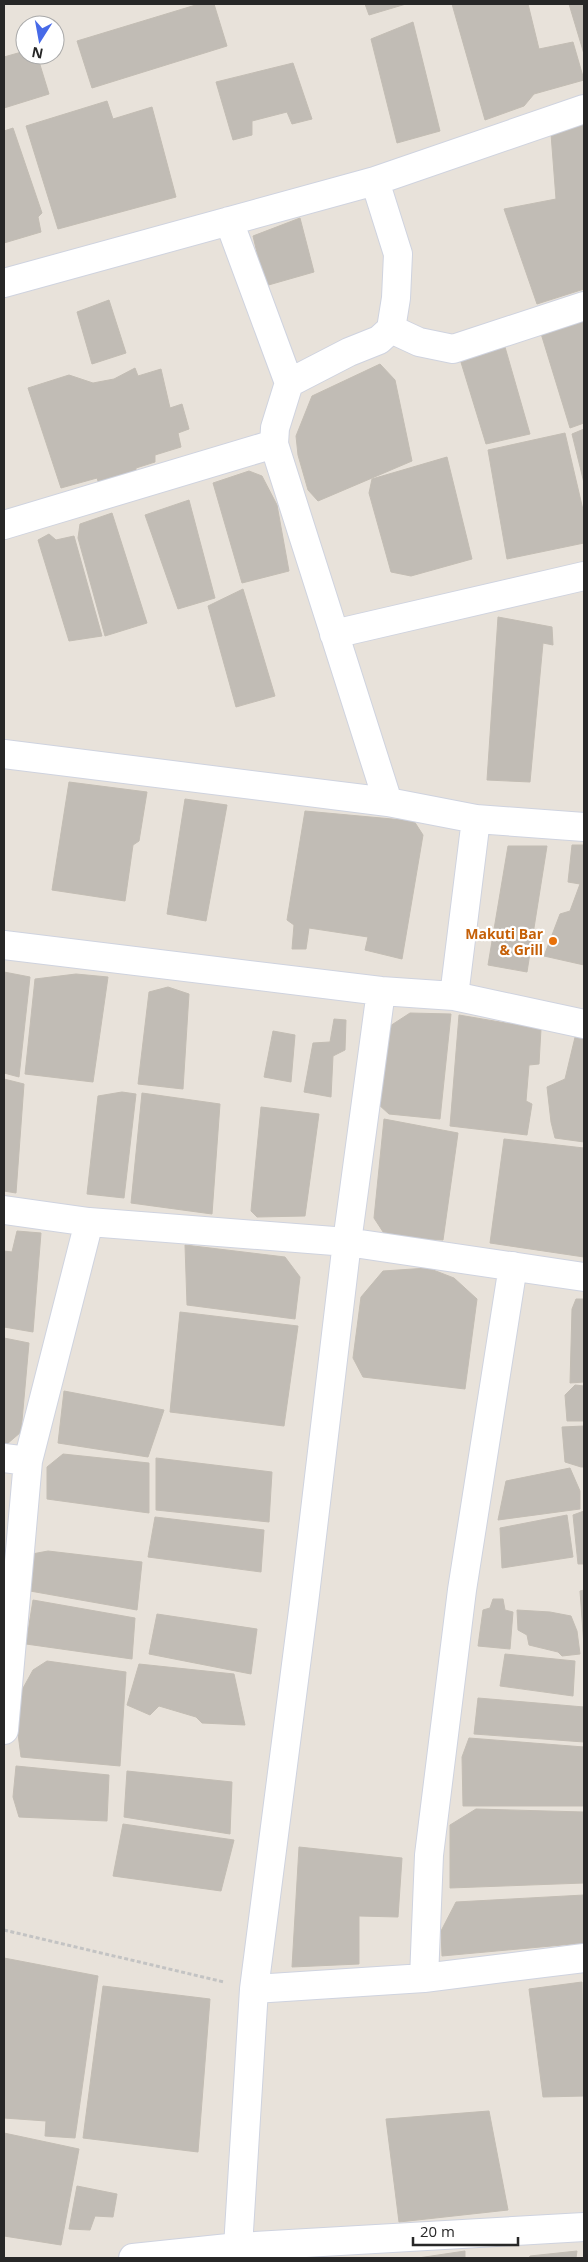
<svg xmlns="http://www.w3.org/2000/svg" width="588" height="2262" font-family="'Open Sans',sans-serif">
	<rect width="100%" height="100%" fill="#e8e2da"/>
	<path fill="#c1bcb5" stroke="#c3bdb4" d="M199 4H214L227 46 92 88 77 41Z
		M365 4H406L369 15Z
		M452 4H528L539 49 573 42 584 80 534 94 524 106 485 120Z
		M569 4H584V54Z
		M413 22 440 131 397 143 371 39Z
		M25 51V55H37L49 94 4 108V57Z
		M293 63 312 119 292 124 287 112 252 121V135L233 140 216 82Z
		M107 101 113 119 152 107 176 197 58 229 26 126Z
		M584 124V289L537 304 504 209 556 199 551 134Z
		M13 128 42 213 38 217 41 232 4 243V131Z
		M300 218 314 272 265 286 253 236Z
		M109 300 126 353 92 364 77 312Z
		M584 313V423L570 428 539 327Z
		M505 347 530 434 486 444 460 359Z
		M380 364 395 380 412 461 318 501 308 490 298 455 296 436 312 396Z
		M135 368 138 376 161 369 170 408 182 404 189 429 178 433 181 447 155 455V462L136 468V474L99 484 97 478 61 488 28 388 69 375 93 383 114 379Z
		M584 429V483L572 434Z
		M565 433 584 514V543L507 559 488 450Z
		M447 457 472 559 411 576 391 572 369 493 372 479Z
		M249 471 262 476 277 505 289 571 242 583 213 483Z
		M189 500 215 598 178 609 145 515Z
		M112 513 147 623 105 636 78 538 80 524Z
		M49 534 56 540 74 536 102 636 69 641 38 540Z
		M243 589 275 696 236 707 208 606Z
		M498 617 552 627 553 645 543 643 530 782 487 780Z
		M69 782 147 792 139 841 133 845 125 901 52 890Z
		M185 799 227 805 206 921 167 914Z
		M305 811 414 821 423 835 402 959 365 950 368 937 309 928 306 949H292L294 925 287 920Z
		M572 845H584V965L544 956 560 914 570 911 580 884 568 882Z
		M508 846H547L527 972 488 965Z
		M4 972 30 977 19 1077 4 1073Z
		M76 974 108 977 93 1082 25 1074 35 979Z
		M168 987 189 994 183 1089 138 1084 149 992Z
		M410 1013 451 1014 440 1119 389 1114 378 1104 390 1026Z
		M459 1015 541 1029 539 1064 529 1065 526 1101 532 1104 527 1135 450 1126Z
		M334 1019 346 1020 345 1050 333 1056 331 1097 304 1092 313 1043 330 1042Z
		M273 1031 295 1035 291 1082 264 1077Z
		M576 1033 584 1035V1142L555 1138 551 1122 547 1087 565 1079Z
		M4 1079 24 1084 16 1193 4 1191Z
		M122 1092 136 1094 124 1198 87 1194 98 1096Z
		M142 1093 220 1104 212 1214 131 1203Z
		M261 1107 319 1114 305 1216 257 1217 251 1211Z
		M384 1119 458 1133 443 1240 387 1238 374 1218Z
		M504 1139 584 1148V1257L490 1243Z
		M17 1231 41 1233 33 1332 4 1327V1251L12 1252Z
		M185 1245 285 1257 300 1277 295 1319 187 1305Z
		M428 1268 454 1278 477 1299 465 1389 363 1377 353 1358 361 1297 383 1271Z
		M576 1299H584V1382L570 1383 572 1309Z
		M180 1312 298 1326 284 1426 170 1412Z
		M4 1338 29 1343 21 1432 7 1444H4Z
		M575 1385 584 1386V1421H567L565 1395Z
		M64 1391 164 1410 148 1457 58 1443Z
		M584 1426V1467H581L565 1462 562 1427Z
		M63 1454 149 1463V1513L47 1499V1467Z
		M156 1458 272 1472 269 1522 156 1510Z
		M570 1468 580 1491V1509L498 1520 506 1481Z
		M584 1511V1564H578L573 1515Z
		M567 1515 573 1557 502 1568 500 1528Z
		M155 1517 264 1530 261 1572 148 1557Z
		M48 1551 142 1562 137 1610 30 1591 32 1554Z
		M584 1590V1646L580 1591Z
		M493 1599H503L505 1610 513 1612 510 1649 478 1646 483 1610 490 1608Z
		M33 1600 135 1618 132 1659 26 1644Z
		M517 1610 550 1612 571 1616 577 1631 580 1654 562 1656 558 1652 529 1645 527 1635 518 1630Z
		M157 1614 257 1629 251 1674 149 1654Z
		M505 1654 575 1661 573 1696 500 1686Z
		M47 1661 126 1672 120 1766 21 1757 17 1726 22 1690 33 1670Z
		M139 1664 234 1674 245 1725 202 1723 196 1717 159 1706 150 1715 127 1705Z
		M478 1698 584 1707V1742L474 1734Z
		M469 1738 584 1747V1806H463L462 1757Z
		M16 1766 109 1775 107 1821 19 1817 13 1797Z
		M127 1771 232 1782 230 1834 124 1817Z
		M476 1809 584 1812V1883L450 1888V1825Z
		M123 1824 234 1840 221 1891 113 1876Z
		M299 1847 402 1858 398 1917 359 1916V1964L292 1967Z
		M584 1895V1943L442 1956 441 1931 456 1902Z
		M4 1958 98 1976 75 2138 45 2136 46 2121 4 2118Z
		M582 1982 584 2096 543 2097 529 1989Z
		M103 1986 210 1999 198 2152 83 2138Z
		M489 2111 508 2210 399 2222 386 2119Z
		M4 2133 79 2149 61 2245 4 2236Z
		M77 2186 117 2194 113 2217 95 2216 90 2230 69 2229Z
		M465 2251V2258H418Z
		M577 2251 576 2258H529L530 2256Z"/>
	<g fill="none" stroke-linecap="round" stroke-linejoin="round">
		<g stroke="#cfd3df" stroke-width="30">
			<path id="minor" d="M375 181 398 254 396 298 391 329 379 340 349 352 289 383 275 428 274 444 388 802
				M229 221 289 383
				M4 283 375 181 584 109
				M391 329 419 342 453 349 584 306
				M4 525 274 444
				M334 634 584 576
				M4 754 388 802 476 819 584 827
				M4 945 381 991 454 996 584 1024
				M454 996 476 819
				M4 1210 89 1222 347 1242 584 1277
				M4 1458 28 1461
				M4 1730 28 1461 89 1222
				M424 1978 429 1855 462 1590 513 1266
				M254 1989 424 1978 584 1958
				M238 2247 254 1989 304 1603 347 1242 381 991
				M133 2258 238 2247 584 2227"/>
		</g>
		<path stroke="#c3c3c3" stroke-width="3" stroke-dasharray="4 2.5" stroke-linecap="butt" d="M4 1930 224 1982"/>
		<use href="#minor" stroke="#fff" stroke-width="28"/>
	</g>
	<circle fill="#e8710a" stroke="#fff" stroke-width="2" cx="553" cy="941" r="5"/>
	<g text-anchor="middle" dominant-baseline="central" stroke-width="4.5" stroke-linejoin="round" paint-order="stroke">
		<g font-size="14" font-weight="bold" fill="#c56008" stroke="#fff" text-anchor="end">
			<text x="543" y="933">Makuti Bar<tspan x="543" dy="16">&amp; Grill</tspan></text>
		</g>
	</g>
	<rect width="588" height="2262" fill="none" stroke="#272727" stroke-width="10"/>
	<g transform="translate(40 40) rotate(191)"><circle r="24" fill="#ffffff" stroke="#a9a9a9"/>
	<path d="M0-4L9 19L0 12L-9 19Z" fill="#476ae8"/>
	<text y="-8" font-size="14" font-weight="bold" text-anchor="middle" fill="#272727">N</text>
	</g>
	<path d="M413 2237v8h105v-8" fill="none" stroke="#272727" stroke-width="2.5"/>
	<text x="420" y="2237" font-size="15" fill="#272727" stroke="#ffffff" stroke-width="4" paint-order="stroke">20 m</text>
</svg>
